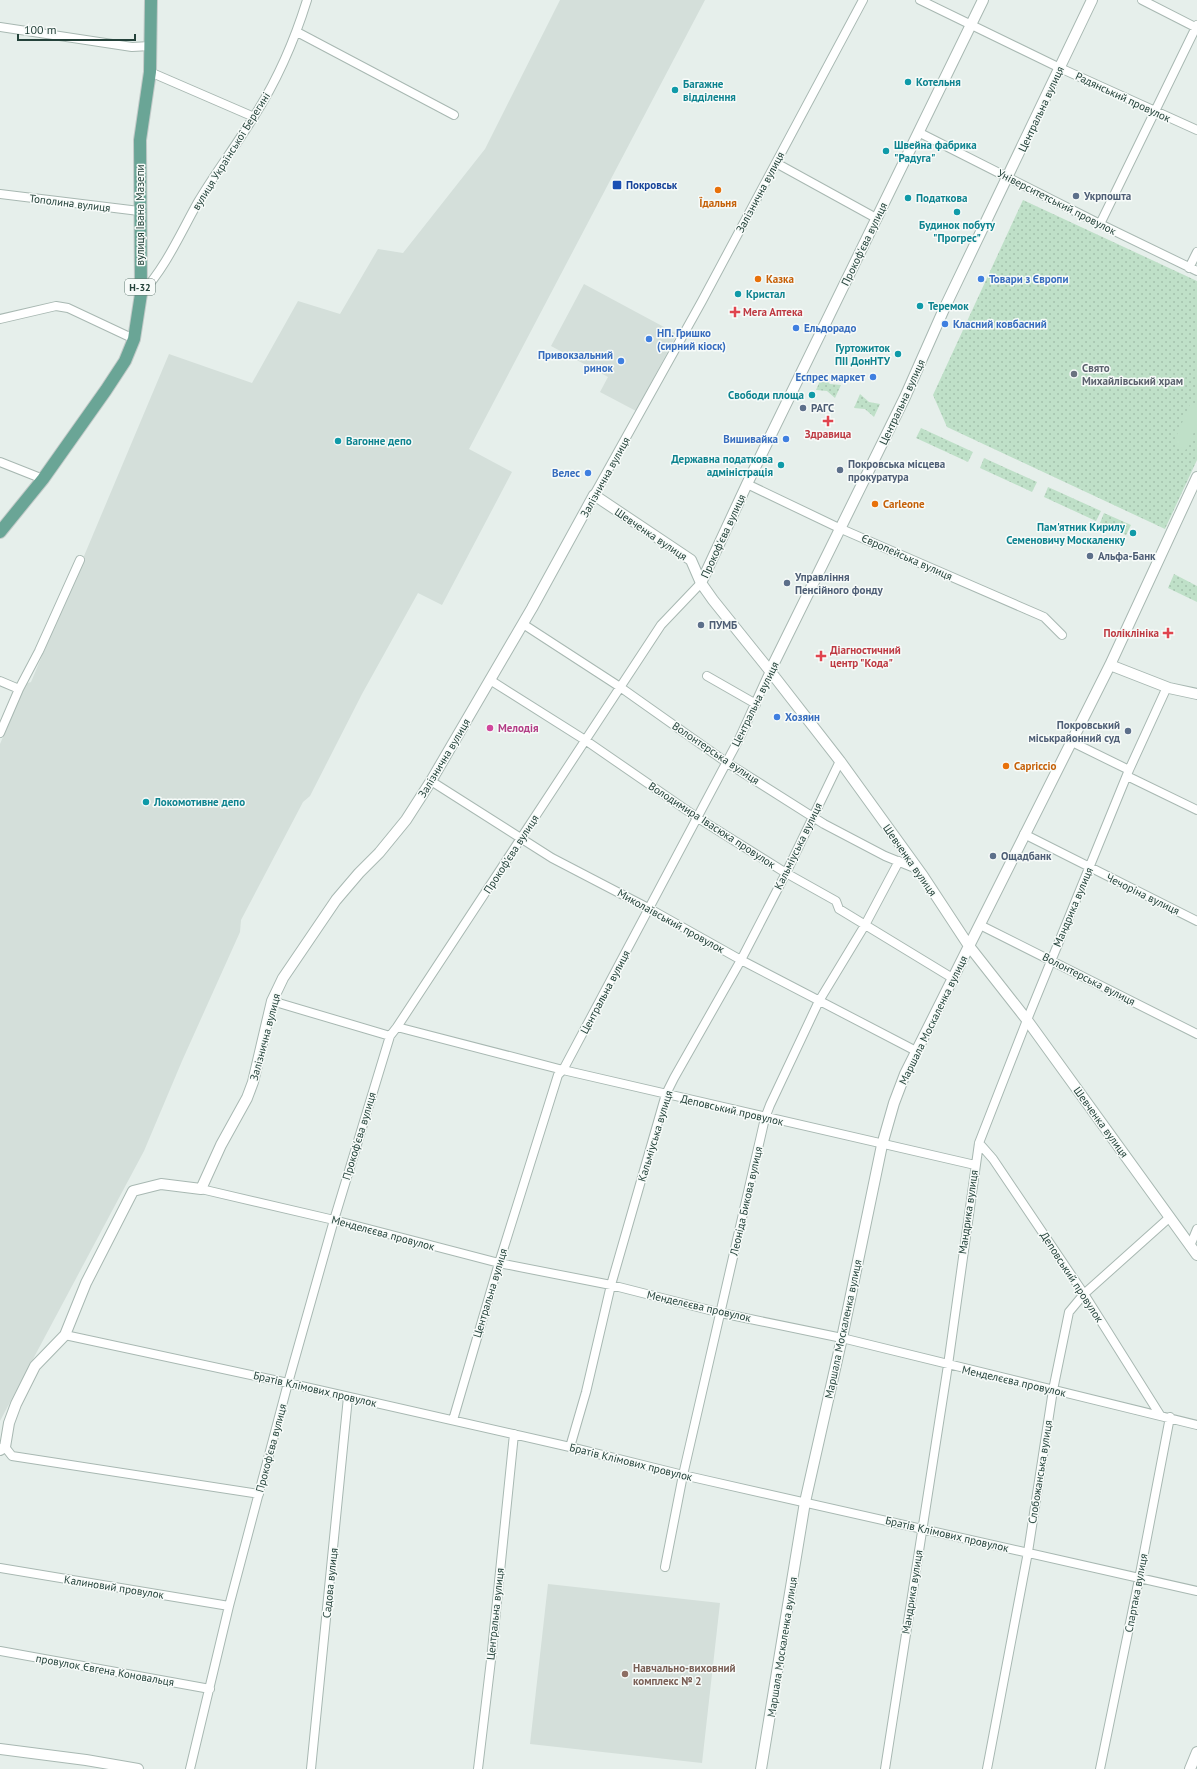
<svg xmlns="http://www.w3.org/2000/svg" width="1197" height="1769" font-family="'PT Sans',sans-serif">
	<defs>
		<pattern id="grass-dots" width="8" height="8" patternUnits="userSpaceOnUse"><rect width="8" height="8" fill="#bfe0c8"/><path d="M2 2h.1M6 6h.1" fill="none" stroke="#a4c1ad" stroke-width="1.8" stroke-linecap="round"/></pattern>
	</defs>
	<rect width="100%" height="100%" fill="#e6efeb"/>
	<path fill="#d4dfda" d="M560 0H705L469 449 512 472 442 605 418 593 362 694 310 796 303 802 241 920 240 932 182 1061 144 1151 0 1421V744L25 684 31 682 169 354 252 383 298 301 340 314 378 249 403 253 485 149Z
		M584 284 677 334 636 411 600 392 608 377 551 346Z
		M548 1584 720 1603 702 1763 530 1744Z"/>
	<path fill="url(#grass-dots)" d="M1023 200 1197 281V460L1165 529 947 427 933 395Z
		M822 376 830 384 841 385 835 398 827 391 816 390Z
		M860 394 869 402 880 404 874 417 865 409 854 408Z
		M921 428 973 452 968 462 916 438Z
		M984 458 1037 482 1032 492 980 468Z
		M1048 487 1101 511 1096 521 1044 497Z
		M1104 513 1131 525 1126 535 1100 523Z
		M1174 574 1197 586V602L1168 588Z"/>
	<path fill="#bfe0c8" d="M1191 402 1197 405V425L1186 450 1173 444Z"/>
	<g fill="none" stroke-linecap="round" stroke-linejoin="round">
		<g stroke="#a8b8b2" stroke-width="10">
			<path id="minor" d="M920 0 1060 68 1197 130
				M1142 0 1197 28
				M0 27 132 47 150 46
				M297 32 454 115
				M150 72 254 117
				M918 132 1100 224 1197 271
				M776 163 876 218
				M0 194 139 211
				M1100 224 1197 25
				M1189 268 1197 252
				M141 294C166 267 180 234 198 202 215 173 235 147 253 118 277 81 294 42 307 0
				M0 319 56 306 68 308 134 339
				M0 462 43 479
				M747 484 839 528 1044 617 1062 635
				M594 495 702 301 863 0
				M523 624 620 687 726 762 824 824 885 856 917 869
				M707 676 756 704
				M490 680 585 740 698 818 786 873 836 901 839 909 954 979
				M0 681 19 689 0 733
				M19 689 39 651 80 560
				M1072 742 1129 770
				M1127 776 1197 810
				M431 781 552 858 650 909 741 960 916 1051
				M1024 834 1197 921
				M980 925 1197 1034
				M272 1001 390 1036
				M397 1027 563 1070 975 1165
				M979 1143 993 1159 1084 1294 1160 1415
				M201 1189 334 1220 499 1263 611 1285 721 1313 842 1338 1197 1425
				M1190 1246 1197 1229
				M65 1335 288 1383 570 1447 683 1475 1197 1591
				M453 1420 499 1263 558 1075 563 1070 740 737 770 671
				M5 1447 12 1456 259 1494
				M570 1447 586 1392 611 1285 666 1094 674 1078 741 960 786 873 840 761
				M665 1567 683 1475 765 1118 770 1105 819 1001 865 925 899 861
				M0 1568 229 1606
				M0 1651 210 1689
				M190 1769 229 1606 288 1383 334 1220 390 1036 397 1027 661 625 701 583
				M311 1769 348 1397
				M478 1769 491 1660 514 1434
				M885 1769 948 1365 979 1143 1027 1020 1129 770 1167 687
				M987 1769 1028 1552 1053 1390 1069 1312 1084 1294 1170 1217
				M1100 1769 1139 1579 1170 1417"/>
		</g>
		<g stroke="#a8b8b2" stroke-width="12">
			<path id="tertiary" d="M701 583 747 484 983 0
				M1110 665 1169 688 1197 694
				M770 671 905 397 944 309 1092 0
				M0 1450 5 1447 9 1423 16 1404 35 1366 65 1335 86 1283 133 1191 161 1184 201 1189 221 1145 247 1098 253 1082 272 1001 283 978 336 900 359 873 379 853 406 820 431 781 532 608 594 495 691 560 701 583 713 600 770 671 840 761 923 876 969 946 1027 1020 1197 1255
				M0 1749 86 1760 138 1769
				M761 1769 805 1502 842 1338 882 1145 894 1103 905 1074 969 946 1110 665 1197 477
				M1190 1769 1197 1752"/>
		</g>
		<g stroke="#c2cac8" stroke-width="14">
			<path id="primary" d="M0 532 43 479 106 390 125 361 134 339 141 294 140 140 150 72 151 0"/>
		</g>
		<use href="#minor" stroke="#fff" stroke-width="8"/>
		<use href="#tertiary" stroke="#fff" stroke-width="10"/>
		<use href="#primary" stroke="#6aa596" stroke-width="12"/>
	</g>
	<g fill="#0f9aa8" stroke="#f7fbf9" stroke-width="1.5">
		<circle cx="908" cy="82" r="4"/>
		<circle cx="675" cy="90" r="4"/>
		<circle cx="886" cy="151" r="4"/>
		<circle cx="908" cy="198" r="4"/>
		<circle cx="957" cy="212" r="4"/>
		<circle cx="738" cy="294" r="4"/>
		<circle cx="920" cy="306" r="4"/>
		<circle cx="898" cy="354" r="4"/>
		<circle cx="812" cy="395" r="4"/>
		<circle cx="338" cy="441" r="4"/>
		<circle cx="781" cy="465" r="4"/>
		<circle cx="1133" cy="533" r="4"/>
		<circle cx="146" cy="802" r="4"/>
	</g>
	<rect fill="#1a4fb4" stroke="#f7fbf9" stroke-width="1.5" x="612" y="180" width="10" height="10" rx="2"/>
	<g fill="#e8710a" stroke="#f7fbf9" stroke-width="1.5">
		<circle cx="718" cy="190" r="4"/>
		<circle cx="758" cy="279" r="4"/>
		<circle cx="875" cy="504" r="4"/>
		<circle cx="1006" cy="766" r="4"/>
	</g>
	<g fill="#5c6f8a" stroke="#f7fbf9" stroke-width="1.5">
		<circle cx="1076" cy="196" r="4"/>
		<circle cx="803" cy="408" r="4"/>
		<circle cx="840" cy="470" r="4"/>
		<circle cx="1090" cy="556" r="4"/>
		<circle cx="787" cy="583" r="4"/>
		<circle cx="701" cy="625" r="4"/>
		<circle cx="1128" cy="731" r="4"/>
		<circle cx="993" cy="856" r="4"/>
	</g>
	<g fill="#3f7fe0" stroke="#f7fbf9" stroke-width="1.5">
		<circle cx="981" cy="279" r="4"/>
		<circle cx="945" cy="324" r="4"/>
		<circle cx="796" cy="328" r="4"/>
		<circle cx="649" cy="339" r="4"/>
		<circle cx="621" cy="361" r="4"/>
		<circle cx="873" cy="377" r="4"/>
		<circle cx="786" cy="439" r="4"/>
		<circle cx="588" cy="473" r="4"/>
		<circle cx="777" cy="717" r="4"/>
	</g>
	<g fill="#e0444e" stroke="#f7fbf9" stroke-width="1.5">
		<path d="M733 306h4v4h4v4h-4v4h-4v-4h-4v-4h4z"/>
		<path d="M826 415h4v4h4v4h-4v4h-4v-4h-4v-4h4z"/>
		<path d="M1166 627h4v4h4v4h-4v4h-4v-4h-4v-4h4z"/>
		<path d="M819 650h4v4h4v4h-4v4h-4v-4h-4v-4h4z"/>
	</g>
	<circle fill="#6b7280" stroke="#f7fbf9" stroke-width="1.5" cx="1074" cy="374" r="4"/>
	<circle fill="#d1479c" stroke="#f7fbf9" stroke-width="1.5" cx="490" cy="728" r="4"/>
	<circle fill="#8d6e63" stroke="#f7fbf9" stroke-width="1.5" cx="625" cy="1674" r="4"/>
	<g text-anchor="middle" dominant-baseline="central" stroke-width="3" stroke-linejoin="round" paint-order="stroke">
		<rect fill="#f7fbf9" stroke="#637a73" stroke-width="1" x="125" y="279" width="30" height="16" rx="3"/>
		<g font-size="10" font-weight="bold" fill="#24423a">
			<text x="140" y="287">Н-32</text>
		</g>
		<g font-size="11" font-weight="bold" fill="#0d838f" stroke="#f7fbf9" text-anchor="start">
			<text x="916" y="82">Котельня</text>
			<text x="683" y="84">Багажне<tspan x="683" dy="13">відділення</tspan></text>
			<text x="894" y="145">Швейна фабрика<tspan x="894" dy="13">"Радуга"</tspan></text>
			<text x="916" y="198">Податкова</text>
			<text x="957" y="225" text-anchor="middle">Будинок побуту<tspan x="957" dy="13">"Прогрес"</tspan></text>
			<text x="746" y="294">Кристал</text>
			<text x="928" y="306">Теремок</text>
			<text x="890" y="348" text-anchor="end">Гуртожиток<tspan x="890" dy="13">ПІІ ДонНТУ</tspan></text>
			<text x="804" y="395" text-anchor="end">Свободи площа</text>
			<text x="346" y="441">Вагонне депо</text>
			<text x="773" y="459" text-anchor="end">Державна податкова<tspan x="773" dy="13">адміністрація</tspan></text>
			<text x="1125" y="527" text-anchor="end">Пам'ятник Кирилу<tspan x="1125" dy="13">Семеновичу Москаленку</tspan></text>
			<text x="154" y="802">Локомотивне депо</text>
		</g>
		<g font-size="11" fill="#24423a" stroke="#f7fbf9">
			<text transform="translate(1123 97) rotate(25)">Радянський провулок</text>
			<text transform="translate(1041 109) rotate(-65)">Центральна вулиця</text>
			<text transform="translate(231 151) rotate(-58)">вулиця Української Берегині</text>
			<text transform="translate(760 192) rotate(-62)">Залізнична вулиця</text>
			<text transform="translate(1057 202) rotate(27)">Університетський провулок</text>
			<text transform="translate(70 203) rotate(7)">Тополина вулиця</text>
			<text transform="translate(140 215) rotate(-90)">вулиця Івана Мазепи</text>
			<text transform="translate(864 244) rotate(-64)">Прокоф'єва вулиця</text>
			<text transform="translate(902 402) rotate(-65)">Центральна вулиця</text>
			<text transform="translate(605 477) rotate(-61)">Залізнична вулиця</text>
			<text transform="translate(651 534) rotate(34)">Шевченка вулиця</text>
			<text transform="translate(723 536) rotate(-65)">Прокоф'єва вулиця</text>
			<text transform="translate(907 557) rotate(24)">Європейська вулиця</text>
			<text transform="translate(755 704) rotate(-64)">Центральна вулиця</text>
			<text transform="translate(716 753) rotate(34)">Волонтерська вулиця</text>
			<text transform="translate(444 758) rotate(-59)">Залізнична вулиця</text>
			<text transform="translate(712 825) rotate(33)">Володимира Івасюка провулок</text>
			<text transform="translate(798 846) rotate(-64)">Кальміуська вулиця</text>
			<text transform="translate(511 854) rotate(-57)">Прокоф'єва вулиця</text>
			<text transform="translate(910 860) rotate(55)">Шевченка вулиця</text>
			<text transform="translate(1143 894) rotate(26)">Чечоріна вулиця</text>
			<text transform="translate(1073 907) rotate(-67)">Мандрика вулиця</text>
			<text transform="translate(671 921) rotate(29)">Миколаївський провулок</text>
			<text transform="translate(1089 979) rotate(27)">Волонтерська вулиця</text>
			<text transform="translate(605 992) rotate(-62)">Центральна вулиця</text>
			<text transform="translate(933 1020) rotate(-64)">Маршала Москаленка вулиця</text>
			<text transform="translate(265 1037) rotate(-75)">Залізнична вулиця</text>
			<text transform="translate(732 1110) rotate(13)">Деповський провулок</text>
			<text transform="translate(1101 1122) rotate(54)">Шевченка вулиця</text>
			<text transform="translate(359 1136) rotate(-73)">Прокоф'єва вулиця</text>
			<text transform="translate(655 1136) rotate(-73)">Кальміуська вулиця</text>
			<text transform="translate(746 1201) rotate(-77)">Леоніда Бикова вулиця</text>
			<text transform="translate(968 1212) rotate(-82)">Мандрика вулиця</text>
			<text transform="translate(383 1233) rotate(15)">Менделєєва провулок</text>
			<text transform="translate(1072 1277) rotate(57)">Деповський провулок</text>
			<text transform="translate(490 1293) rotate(-73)">Центральна вулиця</text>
			<text transform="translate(699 1306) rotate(13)">Менделєєва провулок</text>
			<text transform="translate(843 1329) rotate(-78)">Маршала Москаленка вулиця</text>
			<text transform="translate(1014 1381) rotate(13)">Менделєєва провулок</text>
			<text transform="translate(315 1389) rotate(13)">Братів Клімових провулок</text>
			<text transform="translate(271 1448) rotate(-75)">Прокоф'єва вулиця</text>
			<text transform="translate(631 1462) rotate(14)">Братів Клімових провулок</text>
			<text transform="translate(1040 1472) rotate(-81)">Слобожанська вулиця</text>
			<text transform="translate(947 1534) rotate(13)">Братів Клімових провулок</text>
			<text transform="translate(330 1583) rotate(-84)">Садова вулиця</text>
			<text transform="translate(114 1587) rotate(9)">Калиновий провулок</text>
			<text transform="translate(912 1592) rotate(-81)">Мандрика вулиця</text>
			<text transform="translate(1136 1593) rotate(-79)">Спартака вулиця</text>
			<text transform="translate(495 1614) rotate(-84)">Центральна вулиця</text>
			<text transform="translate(782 1647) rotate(-81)">Маршала Москаленка вулиця</text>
			<text transform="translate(105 1670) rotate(10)">провулок Євгена Коновальця</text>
		</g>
		<g font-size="11" font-weight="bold" fill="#164399" stroke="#f7fbf9" text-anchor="start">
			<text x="626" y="185">Покровськ</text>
		</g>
		<g font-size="11" font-weight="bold" fill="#4e5e75" stroke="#f7fbf9" text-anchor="start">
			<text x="1084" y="196">Укрпошта</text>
			<text x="811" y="408">РАГС</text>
			<text x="848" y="464">Покровська місцева<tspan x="848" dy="13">прокуратура</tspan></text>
			<text x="1098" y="556">Альфа-Банк</text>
			<text x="795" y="577">Управління<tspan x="795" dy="13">Пенсійного фонду</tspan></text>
			<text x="709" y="625">ПУМБ</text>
			<text x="1120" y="725" text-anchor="end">Покровський<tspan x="1120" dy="13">міськрайонний суд</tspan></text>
			<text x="1001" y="856">Ощадбанк</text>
		</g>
		<g font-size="11" font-weight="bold" fill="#c56008" stroke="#f7fbf9" text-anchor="start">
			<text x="718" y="203" text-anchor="middle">Їдальня</text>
			<text x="766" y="279">Казка</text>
			<text x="883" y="504">Carleone</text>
			<text x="1014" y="766">Capriccio</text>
		</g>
		<g font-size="11" font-weight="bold" fill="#366cbe" stroke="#f7fbf9" text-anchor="start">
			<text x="989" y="279">Товари з Європи</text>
			<text x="953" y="324">Класний ковбасний</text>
			<text x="804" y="328">Ельдорадо</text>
			<text x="657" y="333">НП. Гришко<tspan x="657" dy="13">(сирний кіоск)</tspan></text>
			<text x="613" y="355" text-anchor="end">Привокзальний<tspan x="613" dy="13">ринок</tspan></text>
			<text x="865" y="377" text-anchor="end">Еспрес маркет</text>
			<text x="778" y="439" text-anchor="end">Вишивайка</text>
			<text x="580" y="473" text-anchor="end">Велес</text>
			<text x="785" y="717">Хозяин</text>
		</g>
		<g font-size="11" font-weight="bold" fill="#be3a42" stroke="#f7fbf9" text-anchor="start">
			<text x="743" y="312">Мега Аптека</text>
			<text x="828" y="434" text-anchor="middle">Здравица</text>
			<text x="1159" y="633" text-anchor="end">Поліклініка</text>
			<text x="830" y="650">Діагностичний<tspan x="830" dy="13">центр "Кода"</tspan></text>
		</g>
		<g font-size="11" font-weight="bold" fill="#5b616d" stroke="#f7fbf9" text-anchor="start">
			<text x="1082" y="368">Свято<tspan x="1082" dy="13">Михайлівський храм</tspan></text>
		</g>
		<g font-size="11" font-weight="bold" fill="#b23c85" stroke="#f7fbf9" text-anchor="start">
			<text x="498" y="728">Мелодія</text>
		</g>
		<g font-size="11" font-weight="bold" fill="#785e54" stroke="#f7fbf9" text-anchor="start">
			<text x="633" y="1668">Навчально-виховний<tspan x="633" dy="13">комплекс № 2</tspan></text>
		</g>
	</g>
	<path d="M18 34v6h117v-6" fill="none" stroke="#24423a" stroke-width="2"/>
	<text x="24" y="34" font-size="12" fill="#24423a" stroke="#f7fbf9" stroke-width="3" paint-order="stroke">100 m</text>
</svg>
